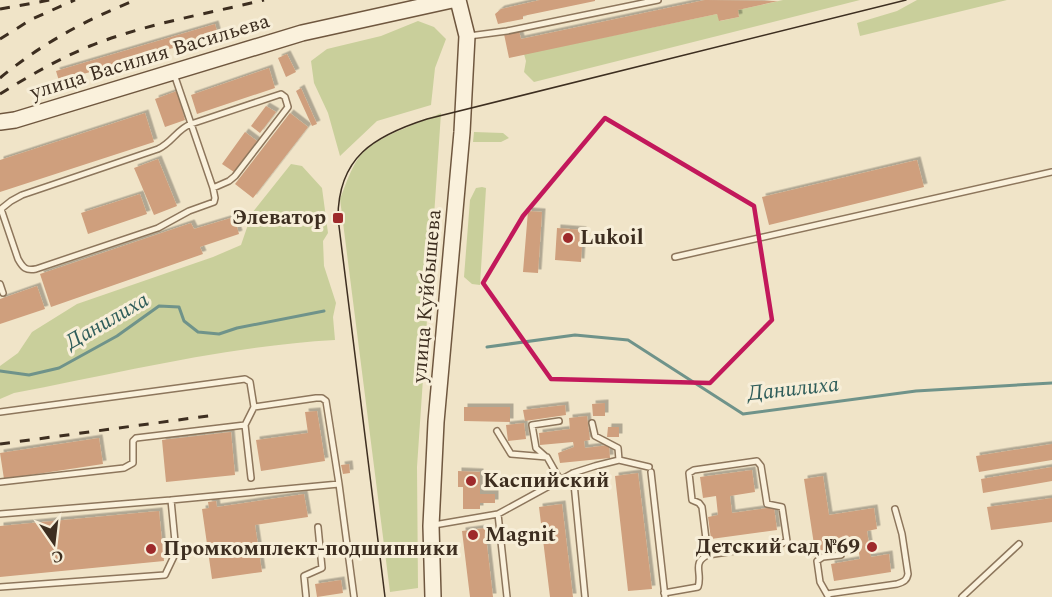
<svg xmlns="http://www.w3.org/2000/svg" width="1052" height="597" font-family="Spectral,serif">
	<defs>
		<filter id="shadow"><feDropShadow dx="3.5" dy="-3.5" stdDeviation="0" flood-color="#0004"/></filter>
	</defs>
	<rect width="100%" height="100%" fill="#f0e4c8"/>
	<path fill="#c9cf9b" d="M783 0H860L534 82 524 72 526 61 524 54 717 14 720 21 739 17 738 10Z
		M917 0H1007L860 36 857 23 897 11Z
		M418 21 434 27 446 39 435 68 431 105 377 121 340 156 328 113 314 83 311 61 327 49 381 36Z
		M441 113 417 467 418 588 390 592 340 199C347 182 353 160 367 149 384 134 420 123 441 113Z
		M474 132 503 133 509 138 501 142H473Z
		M291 164 302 166 322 188 328 233 323 241 324 266 336 303 333 317 335 340C227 346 120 373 14 393L0 399V366L18 353 32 332 77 304 213 257 241 245 252 213Z
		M482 187 486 188 480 285 472 284 464 277 470 200 476 188Z"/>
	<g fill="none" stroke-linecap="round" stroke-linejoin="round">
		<path stroke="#6f938a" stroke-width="3" d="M487 347 575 335 628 340 743 414 916 391 1052 383
			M0 371 29 375 59 368 117 336 159 306 179 307 184 321 198 332 219 334 237 328 324 311"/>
	</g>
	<path fill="#cf9f7d" filter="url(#shadow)" d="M540 0H595V1L523 16V19L498 24 495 14 501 9Z
		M705 0 778 1 738 10 739 17 719 21 717 14 509 58 504 34 519 31 521 39Z
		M215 24 218 35 59 81 56 71Z
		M287 54 296 72 286 77 278 58Z
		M269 68 275 88 197 114 191 95Z
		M301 88 317 124 312 126 296 91Z
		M177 91 185 120 165 127 155 99Z
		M266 106 276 112 260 133 251 126Z
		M145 113 154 142 0 192V160Z
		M290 113 308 127 253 198 235 184Z
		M245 132 257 141 234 172 222 164Z
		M158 159 177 206 154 215 134 168Z
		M917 160 924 187 769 225 762 197Z
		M140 194 147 214 88 234 81 213Z
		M528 211 542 212 538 273 523 272Z
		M234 217 239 234 200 247 203 254 51 307 40 274 191 223 194 229Z
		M557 228 583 230 581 262 555 260Z
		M37 286 45 309 0 324V299Z
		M605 403V416H593L592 404Z
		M565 405 566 415 525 421 523 410Z
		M464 407H510V422L464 421Z
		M317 411 325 461 261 471 256 440 308 433 305 412Z
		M587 416 590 440 584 441 585 448 609 445 610 458 560 463 558 453 574 447 573 442 540 445 539 433 570 429 569 418Z
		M524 423 526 439 508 441 506 425Z
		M608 427H619V437H607Z
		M231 432 235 475 166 482 162 440Z
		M99 438 103 464 4 479 0 453Z
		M1052 444V460L979 472 976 456Z
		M349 464 350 473 343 474 341 465Z
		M1052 467V481L983 493 981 479Z
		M752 470 755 492 730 496 732 513 774 507 777 530 711 539 708 517 718 515 716 496 703 498 700 477Z
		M458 471 480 472V494H495V503H480V509H463V487H458Z
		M638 473 652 589 628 591 615 476Z
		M823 476 829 515 874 508 877 529 867 531 871 557 889 554 891 572 834 581 831 564 860 559 856 536 823 541 824 550 815 551 804 479Z
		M304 494 308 517 255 525 262 572 212 579 202 509 209 508 208 502 216 501 217 507Z
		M1052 498V522L991 530 987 507Z
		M562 504 573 597H550L539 507Z
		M159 511 164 561 0 577V526Z
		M485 528 493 597H470L462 531Z
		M341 580 343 593 317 597 315 584Z"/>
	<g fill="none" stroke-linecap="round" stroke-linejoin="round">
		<g stroke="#8d765c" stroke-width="8">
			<path id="service" d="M469 36 507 31 658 0
				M174 74C187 112 200 150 213 188L229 181 235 176 288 107 285 97 281 94 191 124C177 129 172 143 158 149L22 195 11 201 1 209 18 259C23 268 26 271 36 269L158 228 189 211 214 202 215 198 213 188
				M675 257 1052 172
				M0 284 3 293
				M0 412 245 379 250 382 254 407 316 398H322L326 401 339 484
				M592 423 595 436 618 448 619 460
				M245 425 251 478
				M497 431 511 454 547 457 560 480
				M545 456 536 448 532 425 559 421
				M651 472 665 597
				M573 473 585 597
				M0 482 124 468 133 463V441L136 438 245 425 254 407
				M0 514 171 500 339 484 354 597
				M498 514 507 597
				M434 525 498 514 573 473 595 466 619 460 649 467
				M0 587 165 575 176 552 171 500
				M664 593 698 587C703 573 691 563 708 555L702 507 699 503 692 500 689 473 694 470 757 461 761 466 767 504 782 507 787 541 781 544 708 555
				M827 594 897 584C904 582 907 580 908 574L902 534 895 509
				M306 596 304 576 322 568 318 527
				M828 596 820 582 817 561 823 557 841 555
				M962 597 1019 544"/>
		</g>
		<g stroke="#6f573f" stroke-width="18">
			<path id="secondary" d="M0 122 15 120 302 33 452 0
				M433 597 431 526 436 422 462 132 467 36 458 0"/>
		</g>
		<use href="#service" stroke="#faf1dc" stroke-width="5"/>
		<use href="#secondary" stroke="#faf1dc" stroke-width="15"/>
		<path stroke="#3d2e20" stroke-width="1.5" d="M385 597 338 218C338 157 374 136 427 119L906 0"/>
		<path stroke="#3d2e20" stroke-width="3" stroke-dasharray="10 10" stroke-linecap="butt" d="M0 9 50 0
			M0 39 32 19 75 0
			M0 78C41 44 87 19 136 0
			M0 94C29 76 58 59 90 46 145 24 206 14 264 0
			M0 444 215 415"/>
	</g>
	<path fill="none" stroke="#c2185b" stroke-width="4.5" stroke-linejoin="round" d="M605 118 754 206 772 320 710 383 551 379 483 283 523 216Z"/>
	<g fill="#9e2a2b" stroke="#f7eed8" stroke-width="2">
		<rect x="332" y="212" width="12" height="12" rx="3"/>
		<circle cx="568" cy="238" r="6"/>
		<circle cx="471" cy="481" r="6"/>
		<circle cx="473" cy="535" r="6"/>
		<circle cx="872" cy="547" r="6"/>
		<circle cx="151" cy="549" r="6"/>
	</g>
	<g text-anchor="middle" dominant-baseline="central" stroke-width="6" stroke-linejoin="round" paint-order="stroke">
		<g font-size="21" fill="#3d2e20" stroke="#f7eed8">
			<text transform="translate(150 57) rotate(-17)">улица Василия Васильева</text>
			<text transform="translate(427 296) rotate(-85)">улица Куйбышева</text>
		</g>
		<g font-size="21" font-weight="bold" fill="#3d2e20" stroke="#f7eed8" text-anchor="start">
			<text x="326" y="218" text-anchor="end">Элеватор</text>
			<text x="580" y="238">Lukoil</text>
			<text x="483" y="481">Каспийский</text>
			<text x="485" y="535">Magnit</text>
			<text x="860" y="547" text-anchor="end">Детский сад №69</text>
			<text x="163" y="549">Промкомплект-подшипники</text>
		</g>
		<g font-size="22" font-style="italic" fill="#2f5d5a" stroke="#f7eed8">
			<text transform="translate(107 321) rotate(-30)">Данилиха</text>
			<text transform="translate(793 389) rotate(-6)">Данилиха</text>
		</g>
	</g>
	<g transform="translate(54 543) rotate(166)" stroke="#f7eed8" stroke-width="4.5" paint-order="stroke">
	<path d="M0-4.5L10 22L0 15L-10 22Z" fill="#3d2e20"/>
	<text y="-9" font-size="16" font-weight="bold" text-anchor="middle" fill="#3d2e20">С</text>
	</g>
</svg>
